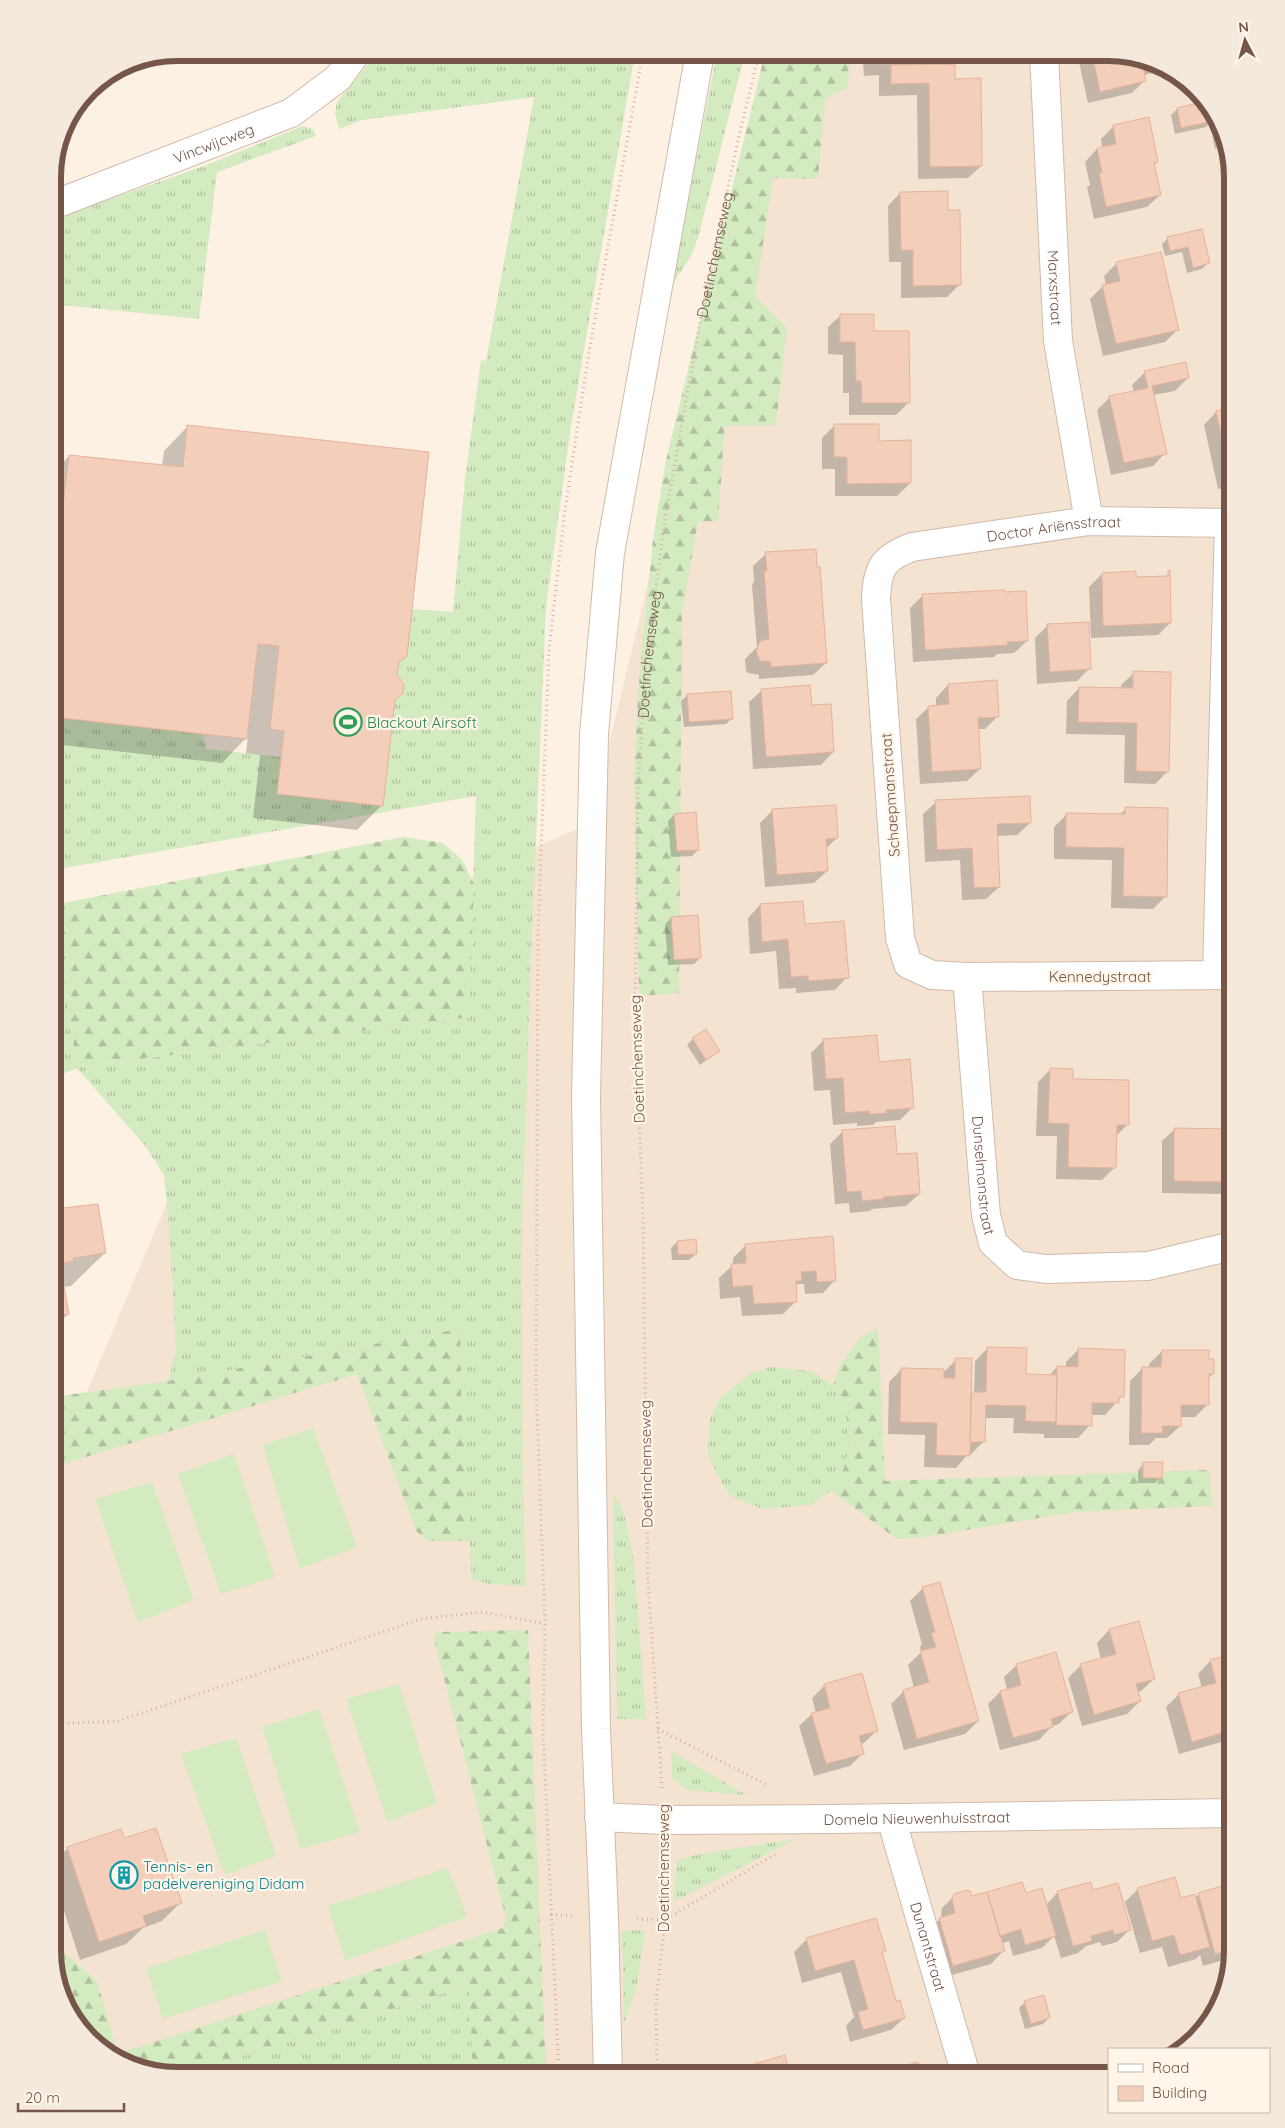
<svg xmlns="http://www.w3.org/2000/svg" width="1285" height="2128" font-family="Quicksand,sans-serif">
	<defs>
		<pattern id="grass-tufts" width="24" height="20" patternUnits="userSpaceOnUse" patternTransform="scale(1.25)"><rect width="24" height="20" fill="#d4eac1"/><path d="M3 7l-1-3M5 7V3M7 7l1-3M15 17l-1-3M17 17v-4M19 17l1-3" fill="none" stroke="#b1c09f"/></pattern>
		<pattern id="forest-firs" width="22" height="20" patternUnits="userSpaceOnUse" patternTransform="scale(1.25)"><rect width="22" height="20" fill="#d4eac1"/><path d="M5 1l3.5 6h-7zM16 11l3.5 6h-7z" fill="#b1c09f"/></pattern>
	</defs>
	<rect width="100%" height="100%" fill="#fdf1e3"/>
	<path fill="#f4e3d1" d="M776 53H1116L1177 74 1220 122 1232 178V1951L1212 2020 1178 2049H1109L1107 2075H170L108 2054 65 2006 53 1950V1472L265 971 590 823Z"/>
	<path fill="url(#grass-tufts)" d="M377 53H635L571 426 546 606 531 956 521 1259 524 1520 526 1586 489 1584 472 1579 461 1397 460 1329 168 1381 176 1351 170 1240 164 1175 146 1147 77 1068 53 1078V905L77 1067 469 1017 476 796 53 870V717L203 734 206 749 281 757 277 794 383 806 395 700 404 684 397 676 399 662 412 609 453 612 465 478 481 360 486 361 534 97 362 120 339 129 335 113 337 102Z
		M717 53H745L698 238 691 256 671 287Z
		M303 126 313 129 316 136 217 172 199 319 53 304V219L204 166Z
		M770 1367 811 1371 833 1385 847 1420 849 1450 844 1468 831 1491 811 1505 763 1509 731 1497 716 1473 708 1453 709 1422 719 1399 749 1374Z
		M613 1493 624 1513 634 1563 646 1719H617Z
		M671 1751 746 1795 687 1790 672 1778Z
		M796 1839 673 1902 677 1860 700 1854Z
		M645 1930 637 1985 624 2023 622 1931Z
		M470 1985 473 2075H182Z"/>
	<path fill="url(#forest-firs)" d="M765 53H849L848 88 834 93 825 100 818 179 773 178 755 296 787 328 776 425 725 426 718 521 698 522 682 613 679 993 639 996 634 779 638 692 653 539 666 460Z
		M403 837 443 843 462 860 474 884 469 1017 77 1067 53 905Z
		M878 1328 885 1481 1209 1470 1213 1506 1076 1512 924 1537 897 1539 831 1491 844 1468 849 1450 847 1420 833 1385 839 1367 860 1338Z
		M460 1329 461 1397 470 1541H428L416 1531 357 1374 53 1467V1397L168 1381Z
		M528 1630 546 2075H473L469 1985 182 2075H170L108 2054 65 2006 53 1951V1943L97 1981 117 2051 136 2048 503 1928 506 1918 434 1640 437 1632Z"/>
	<path fill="#d4eac1" d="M313 1428 357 1547 300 1569 263 1445Z
		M234 1454 275 1577 221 1594 178 1474Z
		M152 1482 194 1600 138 1622 95 1499Z
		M399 1684 437 1803 388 1822 346 1699Z
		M319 1709 360 1832 301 1849 262 1727Z
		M236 1738 276 1856 225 1875 181 1754Z
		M448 1868 467 1917 345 1961 328 1906Z
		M265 1930 282 1981 163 2019 146 1968Z"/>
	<path fill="#0003" d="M873 53H954V81L981 166 968 178 918 179 917 95 879 96V75L864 76 863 63Z
		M1088 53H1116L1166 70 1144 75 1145 80 1132 93 1088 103 1079 62Z
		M1203 104 1210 111 1212 121 1206 127 1175 134 1171 115 1177 109Z
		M1148 119 1157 162 1153 166 1160 195 1147 207 1094 219 1087 187 1090 185 1085 162 1097 149 1102 148 1101 139 1113 127Z
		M1219 122 1225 146 1215 149 1211 129Z
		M1231 172 1232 199 1226 201 1222 181Z
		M900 193 947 212 960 284 947 297 901 298V262H889L888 206Z
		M1201 230 1208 263 1202 269 1187 273 1182 252 1165 256 1162 244 1168 238Z
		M1116 264 1178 329 1165 342 1103 356 1090 299 1103 286 1106 285 1104 276Z
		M841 315 873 333 909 402 896 415H849V393H843V355L828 354V327Z
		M1145 372 1188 378 1175 391 1153 395 1165 453 1153 466 1111 475 1097 410 1110 397 1134 392 1132 385Z
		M1232 408V486L1218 489 1204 425 1216 412Z
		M835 425 878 442 910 483 897 496H835V469H822V438Z
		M188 426 397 664 382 805 357 830 253 818 260 755 246 753 248 736 222 763 53 744V473L69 456 162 466 164 451Z
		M766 554 826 663 813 675 759 679V675L748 673 746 671 745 659 757 647 752 585 754 582 753 566Z
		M1102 574 1170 623 1158 635 1091 638 1089 587Z
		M923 595 1027 641 1014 653 997 654 994 657 913 662 910 608Z
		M1048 625 1090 668 1077 681 1037 684 1035 638Z
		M1134 673 1168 771 1155 784 1124 783 1125 735 1066 734 1067 701 1079 688 1121 689V685Z
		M948 685 998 716 985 729H978L980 769 967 781 920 784 916 719 929 707 936 706V698Z
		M762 690 811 707 833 752 821 765 753 769 749 702Z
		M688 695 732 718 726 724 684 727 681 701Z
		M936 802 1030 823 1017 835 997 836 999 887 986 899 962 900 960 860 925 862 923 814Z
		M1126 809 1166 896 1153 909 1111 908 1112 860 1054 859V827L1067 814 1119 815Z
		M773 810 837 838 825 849 827 871 814 883 765 887 760 823Z
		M674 815 698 850 692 856 671 857 668 821Z
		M760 905 804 925 847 977 835 990 796 993V988L779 989 776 951 750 954 748 918Z
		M671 918 700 958 694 964 668 965 665 924Z
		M693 1039 718 1051 700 1065 687 1045Z
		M824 1040 878 1063 913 1107 900 1120 876 1122 873 1125 857 1126V1123L833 1125 830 1090 814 1091 811 1053Z
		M1232 1059V1183L1221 1194 1162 1193V1141L1175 1129 1222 1130 1223 1069Z
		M1050 1070 1071 1080 1127 1125 1115 1137V1167L1102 1180 1056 1179 1057 1136H1036L1038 1082Z
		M843 1131 896 1156 919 1194 906 1206 872 1209 870 1211 850 1213 849 1203 835 1204 830 1144Z
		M97 1205 105 1253 71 1286 63 1287 68 1314 53 1329V1211Z
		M832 1238 835 1280 823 1293 805 1294 804 1284H797L795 1286 796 1301 783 1314 742 1316 740 1297 720 1299 719 1278 733 1265V1258L745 1246Z
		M677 1242 696 1254 689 1260H672L671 1248Z
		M987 1349 1025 1375 1049 1376 1057 1367 1066 1368V1362L1078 1350 1122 1396 1105 1415H1091L1090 1425 1078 1438H1044V1434L1013 1433 1014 1418H984V1441L971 1454H968L956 1468 924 1467 925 1435 888 1434 889 1382 902 1369 943 1373 956 1360 970 1393H974L975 1361Z
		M1162 1351 1207 1360 1213 1374 1207 1379V1405L1195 1417H1180V1426L1167 1438H1156L1149 1445H1129L1130 1381 1142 1369H1149V1364Z
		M1144 1463 1161 1477 1155 1483H1138V1470Z
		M923 1588 978 1721 965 1734 904 1750 891 1704 904 1691 914 1688 908 1665 921 1652 920 1647 922 1644 910 1601Z
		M1138 1622 1154 1679 1141 1691 1137 1692 1140 1701 1127 1714 1082 1726 1068 1678 1081 1665 1101 1660 1097 1643 1109 1630Z
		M1232 1655V1733L1225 1741 1179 1754 1166 1707 1179 1694 1202 1688 1198 1674 1210 1661Z
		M1017 1665 1071 1712 1059 1724 1052 1726 1039 1740 1000 1750 988 1704 1000 1692 1007 1690 1004 1677Z
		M825 1685 877 1730 864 1743 860 1744 863 1753 850 1766 814 1776 799 1726 812 1714 816 1713 812 1698Z
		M123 1840 180 1903 162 1921 143 1928 126 1944 80 1960 53 1877V1863L68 1848Z
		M1232 1885V1951L1230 1958 1203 1966 1200 1955 1196 1959 1168 1967 1162 1947 1140 1953 1125 1902 1138 1889 1180 1899 1195 1898 1199 1894Z
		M1058 1892H1092L1130 1929 1117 1942 1102 1946 1100 1942 1086 1946 1078 1953 1061 1958 1054 1936 1042 1948 1013 1956 1009 1941 1001 1944 1003 1951 991 1964 941 1978 927 1932 941 1918 942 1908 955 1895 970 1898 1025 1894 1046 1905Z
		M875 1919 884 1951 881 1954 895 2002 904 2018 891 2030 850 2042 846 2026 854 2017 841 1972 802 1983 794 1952 806 1940Z
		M1025 2002 1049 2018 1043 2024 1025 2029 1019 2008Z
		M917 2063 921 2075H875Z
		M744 2068 789 2075H739Z"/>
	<path fill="#f3ceba" stroke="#e6b39a" d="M875 53H955V64H876Z
		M1092 53H1116L1149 64 1143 66 1146 81 1100 92Z
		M955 64V79L981 78 982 166 930 167 929 83 891 84V65Z
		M1202 102 1211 113 1213 121 1181 128 1177 108Z
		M1149 117 1158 162 1154 163 1161 195 1106 207 1099 173H1102L1097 148 1116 144 1113 125Z
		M948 191V210H960L961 285 913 286V250H901L900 192Z
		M1202 229 1210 263 1193 268 1188 247 1170 251 1167 237Z
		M1161 252 1179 330 1116 344 1102 285 1120 281 1116 262Z
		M840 314H874V331H909L910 403H862L861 381H856L855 342H840Z
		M1186 362 1189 378 1152 386 1167 454 1124 463 1109 396 1148 388 1144 371Z
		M1232 407V477H1230L1216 411Z
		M834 424H879V441L911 440V483L847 484V457H834Z
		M187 425 429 452 407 656 399 662 397 676 404 684 403 693 395 700 383 806 277 794 284 731 270 729 279 646 258 644 247 739 53 717V522L61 523 69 455 183 467Z
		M816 549 817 567H820L827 663 771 667V662L760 661 756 651 760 641 769 639 764 571H767L765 552Z
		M1170 570 1171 623 1103 626 1102 573 1136 571V577L1168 576V571Z
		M1005 590V592L1026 591 1028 641 1007 642 1008 645 925 650 922 594Z
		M1089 622 1091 669 1050 672 1047 624Z
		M1133 671 1171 672 1169 772 1136 771 1137 723 1078 722 1079 687 1133 688Z
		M997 680 999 717 978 718 981 769 932 772 928 706 949 704 948 684Z
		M810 685 812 705 831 704 834 752 766 757 761 689Z
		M731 691 733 719 689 722 687 694Z
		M1030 796 1031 823 997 824 1000 887 974 888 972 848 937 850 935 800Z
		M836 805 838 838 826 839 828 871 777 875 772 809Z
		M1125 807 1168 808 1167 897 1123 896 1124 848 1066 847V813L1125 814Z
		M696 812 699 850 677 851 674 814Z
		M803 901 805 924 844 921 849 978 809 981 808 976 791 977 788 939 762 942 760 904Z
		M698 915 701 958 674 960 671 917Z
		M706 1029 720 1051 706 1060 692 1038Z
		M877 1035 879 1062 910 1059 914 1108 886 1110 887 1113 869 1114V1111L845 1113 843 1078 826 1079 823 1039Z
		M1050 1068 1073 1069V1079L1129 1080V1125H1117L1116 1168 1068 1167 1069 1124 1048 1123Z
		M895 1126 897 1154 917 1153 920 1194 883 1197 884 1199 862 1201 861 1191 847 1192 842 1130Z
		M1174 1128 1232 1129V1182L1174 1181Z
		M98 1204 106 1253 73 1258 74 1261 60 1264 69 1314 53 1317V1209Z
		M833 1236 836 1281 817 1282 816 1271 801 1272 802 1281H796L797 1302 754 1304 752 1285 733 1287 731 1264 746 1263 745 1244Z
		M696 1239 697 1254 678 1255 677 1241Z
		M987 1347 1027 1348 1026 1374 1057 1375 1056 1422 1025 1421 1026 1406 986 1405 985 1442H970L971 1392H986Z
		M1078 1348 1125 1350 1124 1397H1119V1403H1092V1426L1056 1425 1057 1366 1078 1367Z
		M1162 1350H1209V1359H1214V1374H1209V1405H1181V1426H1162L1163 1433H1141L1142 1367H1161Z
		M955 1358H972L970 1456 936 1455 937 1423 900 1422 901 1368 944 1369V1378H955Z
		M1143 1462H1163L1162 1478H1143Z
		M940 1582 979 1721 917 1739 903 1690 929 1682 920 1651 936 1647 931 1633 935 1632 922 1587Z
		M1139 1621 1155 1679 1136 1684 1141 1701 1094 1715 1080 1664 1116 1654 1109 1629Z
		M1056 1652 1073 1712 1051 1719 1053 1727 1013 1738 1000 1691 1021 1685 1016 1664Z
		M1232 1654V1730L1192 1742 1178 1693 1216 1683 1210 1660Z
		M862 1673 878 1731 859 1736 864 1754 826 1764 811 1713 830 1708 824 1684Z
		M156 1828 182 1903 143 1916 146 1926 99 1942 67 1847 121 1829 124 1838Z
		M1175 1877 1181 1898 1195 1894 1210 1947 1180 1955 1174 1935 1152 1941 1137 1888Z
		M1022 1882 1026 1893 1042 1888 1056 1936 1025 1945 1021 1929 1000 1936 987 1892Z
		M1091 1882 1093 1890 1118 1883 1131 1930 1114 1935 1113 1930 1091 1936 1092 1941 1073 1946 1057 1891Z
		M1232 1883V1949L1215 1954 1198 1893Z
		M967 1890 971 1892V1896L987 1892 1005 1951 953 1966 939 1918 955 1913 952 1898 954 1894Z
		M876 1918 886 1951 882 1952 896 2001 900 2000 905 2018 863 2030 858 2012 868 2009 854 1960 815 1971 806 1938Z
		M53 1928 62 1936 53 1947Z
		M1044 1995 1050 2018 1031 2024 1024 2001Z
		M785 2055 790 2075H746L744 2067Z
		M918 2062 922 2075H870Z"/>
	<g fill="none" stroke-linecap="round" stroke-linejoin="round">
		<g stroke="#d0baac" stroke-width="30">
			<g id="minor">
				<path id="s2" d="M1044 53 1058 341 1089 521"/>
				<path id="s3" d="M53 205 291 113 338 78 356 53"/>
				<path d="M1217 975 1229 523"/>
				<path id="s4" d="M1232 975 967 977 932 975 908 964 900 938 876 599C877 568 883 558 912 547L1089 521 1232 523"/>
				<path id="s5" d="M967 977 986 1215 993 1243 1017 1265 1046 1269 1148 1266 1232 1246"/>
				<path id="s6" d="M599 1817 664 1820 834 1819 1232 1813"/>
				<path id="s7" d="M891 1818 966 2075"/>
			</g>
		</g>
		<g stroke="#d3baa9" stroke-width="30">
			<path id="secondary" d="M608 2075 604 1917 596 1729 586 1096 594 734 610 553 700 53"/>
		</g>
		<g stroke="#d7b19d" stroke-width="3" stroke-dasharray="1 4" stroke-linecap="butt">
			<path d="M53 1724 118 1721 421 1619 483 1612 545 1624"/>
			<path d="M658 1729 769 1786"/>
			<path id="s1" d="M662 1788 648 1581 643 1220 635 1004 638 787 646 662 665 519 700 322 738 140 759 53"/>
			<path d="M551 1914 573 1916"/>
			<path d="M637 1919 665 1920 777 1853"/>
			<path d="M559 2075 543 1732 545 1624 536 1386 538 931 549 649 565 510 589 352 643 53"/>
			<path d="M657 2075 656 2003 665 1920 664 1851"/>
		</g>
		<use href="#minor" stroke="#fff" stroke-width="28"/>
		<use href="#secondary" stroke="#fff" stroke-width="28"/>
	</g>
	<defs>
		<g id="stadium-ring" transform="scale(1.4375)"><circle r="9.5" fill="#fff6e9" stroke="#2e9e5b" stroke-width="1.5"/><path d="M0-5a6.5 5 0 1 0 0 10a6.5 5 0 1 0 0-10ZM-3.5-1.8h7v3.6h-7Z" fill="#2e9e5b"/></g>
		<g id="building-ring" transform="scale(1.4375)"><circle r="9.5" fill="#fff6e9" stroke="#0f9aa8" stroke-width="1.5"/><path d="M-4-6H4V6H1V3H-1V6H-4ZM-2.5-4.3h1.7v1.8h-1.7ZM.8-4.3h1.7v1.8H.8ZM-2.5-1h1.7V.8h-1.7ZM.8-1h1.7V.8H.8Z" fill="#0f9aa8"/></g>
	</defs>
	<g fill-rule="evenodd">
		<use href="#stadium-ring" x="348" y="722"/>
		<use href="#building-ring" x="124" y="1875"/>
	</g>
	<g text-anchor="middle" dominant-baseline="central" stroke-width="4.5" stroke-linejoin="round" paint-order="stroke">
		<g font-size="15" fill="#755648" stroke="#fff6e9">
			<text stroke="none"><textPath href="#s3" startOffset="172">Vincwijcweg</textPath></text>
			<text stroke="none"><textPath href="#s1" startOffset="1540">Doetinchemseweg</textPath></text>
			<text stroke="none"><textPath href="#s2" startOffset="235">Marxstraat</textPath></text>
			<text stroke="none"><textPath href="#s4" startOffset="906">Doctor Ariënsstraat</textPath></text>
			<text stroke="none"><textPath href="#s1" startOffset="1135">Doetinchemseweg</textPath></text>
			<text transform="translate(890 795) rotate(-94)">Schaepmanstraat</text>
			<text x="1100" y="976">Kennedystraat</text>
			<text transform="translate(637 1059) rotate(-92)">Doetinchemseweg</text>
			<text stroke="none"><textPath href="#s5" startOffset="199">Dunselmanstraat</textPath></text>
			<text transform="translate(646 1464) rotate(-91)">Doetinchemseweg</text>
			<text stroke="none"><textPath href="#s6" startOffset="318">Domela Nieuwenhuisstraat</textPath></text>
			<text transform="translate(663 1868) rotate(-90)">Doetinchemseweg</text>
			<text stroke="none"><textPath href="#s7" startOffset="134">Dunantstraat</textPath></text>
		</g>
		<g font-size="15" fill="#27864d" stroke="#fff6e9" text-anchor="start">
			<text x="367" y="722">Blackout Airsoft</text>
		</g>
		<g font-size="15" fill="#0d838f" stroke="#fff6e9" text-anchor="start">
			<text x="143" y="1866">Tennis- en<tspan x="143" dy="17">padelvereniging Didam</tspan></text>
		</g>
	</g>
	<path d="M0 0H1285V2128H0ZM177 61H1108A116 116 0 0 1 1224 177V1951A116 116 0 0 1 1108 2067H177A116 116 0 0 1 61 1951V177A116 116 0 0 1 177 61Z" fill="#f4e9dc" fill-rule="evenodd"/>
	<path fill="none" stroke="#755648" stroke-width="6" d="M177 61H1108A116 116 0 0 1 1224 177V1951A116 116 0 0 1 1108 2067H177A116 116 0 0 1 61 1951V177A116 116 0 0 1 177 61Z"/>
	<rect x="1108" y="2048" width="162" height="65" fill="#fff6e9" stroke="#c8b6a9"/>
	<rect x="1118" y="2064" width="25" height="8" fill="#ffffff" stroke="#c8b6a9"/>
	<text x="1152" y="2073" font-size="15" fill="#755648">Road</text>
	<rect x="1118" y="2086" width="25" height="15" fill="#f3ceba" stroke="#c8b6a9"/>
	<text x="1152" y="2098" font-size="15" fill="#755648">Building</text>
	<g transform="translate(1245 40) rotate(354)" stroke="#fff6e9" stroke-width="4" paint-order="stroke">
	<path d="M0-4L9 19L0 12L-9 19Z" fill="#755648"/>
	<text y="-8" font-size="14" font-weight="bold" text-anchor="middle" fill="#755648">N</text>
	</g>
	<path d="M18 2103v8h106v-8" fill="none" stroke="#755648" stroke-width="2.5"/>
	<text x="25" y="2103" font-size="15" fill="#755648" stroke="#fff6e9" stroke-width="4" paint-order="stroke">20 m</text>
</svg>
